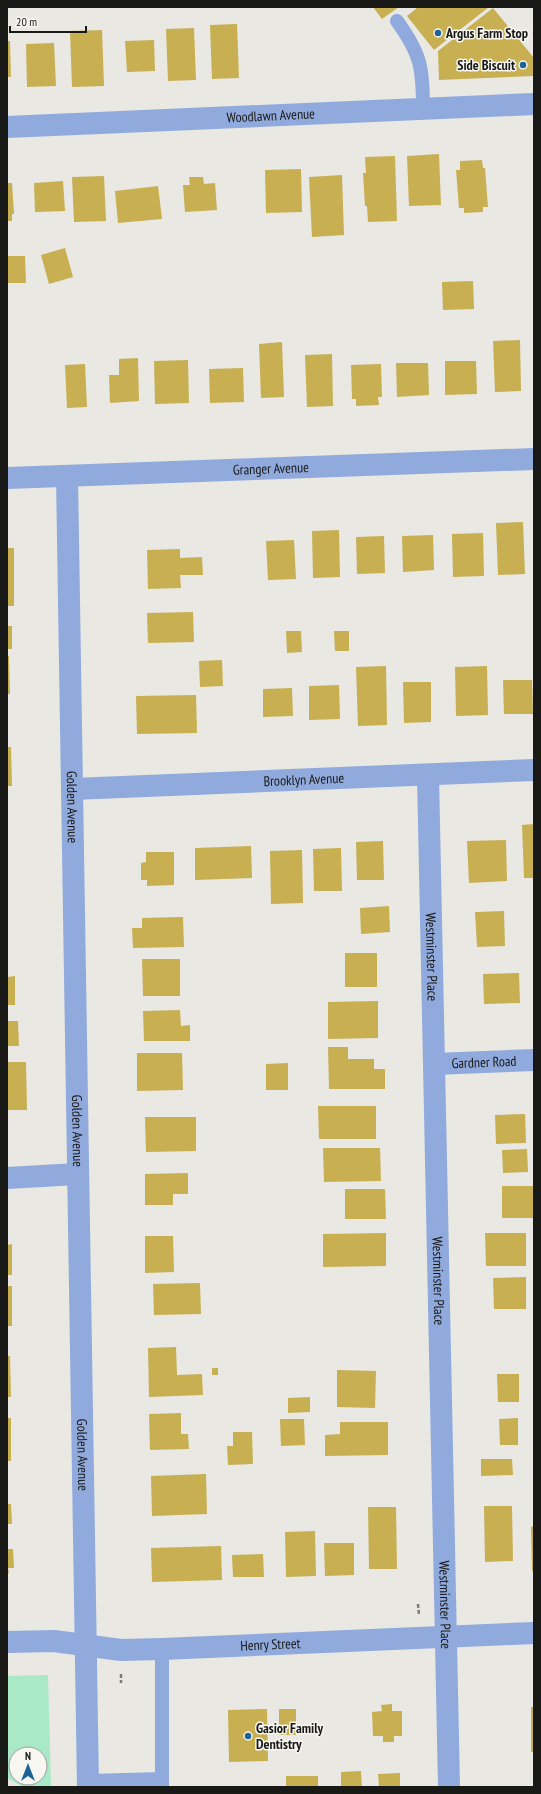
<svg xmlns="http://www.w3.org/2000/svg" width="541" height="1794" font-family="'PT Sans Narrow',sans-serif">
	<rect width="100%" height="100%" fill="#e9e8e3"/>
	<path fill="#aae9c7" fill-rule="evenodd" d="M48 1675 51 1787H23L7 1778V1676ZM16 1754H40V1778H16Z"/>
	<path fill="#c7af52" d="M373 7H399L382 19Z
		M418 7H489L434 50 407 16Z
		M493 8 534 58V76L439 80 438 51Z
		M237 24 239 78 212 79 210 25Z
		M194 28 196 80 168 81 166 29Z
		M102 30 104 86 72 87 70 31Z
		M154 40 155 71 127 72 125 41Z
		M7 41H10L11 77H7Z
		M54 43 56 86 27 87 26 44Z
		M439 154 441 205 409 206 407 156Z
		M395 156 397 221 368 222 367 206H365L363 173H366L365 157Z
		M482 160 483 168H485L488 207H483V212L464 213V208H459L456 170H460V161Z
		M301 169 302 212 266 213 265 170Z
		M342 175 344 235 312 237 309 177Z
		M104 176 106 221 74 222 72 177Z
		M189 177H203L204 184 215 183 217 210 185 212 183 185H190Z
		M63 181 65 211 35 212 34 183Z
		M7 183H12L14 214H12V221H7Z
		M158 186 162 219 118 223 115 191Z
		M65 248 73 277 49 284 41 255Z
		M7 256H25L26 283H7Z
		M473 281 474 309 443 310 442 282Z
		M520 340 521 391 495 392 493 341Z
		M282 342 284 397 261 398 259 344Z
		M332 354 333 406 307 407 305 355Z
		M138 358 139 401 110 403 109 375H119V359Z
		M188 360 189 403 155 404 154 361Z
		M445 361H476L477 394 445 395Z
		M396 363H428L429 395 397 397Z
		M85 364 87 407 67 408 65 365Z
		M381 364 382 397H378L379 405 356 406V399H352L351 365Z
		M243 368 244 402 210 403 209 369Z
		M523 522 525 574 498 575 496 523Z
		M339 530 340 577 313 578 312 531Z
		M483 533 484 576 453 577 452 534Z
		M433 535 434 570 403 572 402 536Z
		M384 536 385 573 357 574 356 537Z
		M294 540 296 579 268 580 266 541Z
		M7 548H14V606H7Z
		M180 549V558L202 557 203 575H180L181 588 148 589 147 550Z
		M193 612 194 642 148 643 147 613Z
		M7 626H12V649H7Z
		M286 631H301L302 652 287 653Z
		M334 631H349V651H335Z
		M7 656H9L10 694H7Z
		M222 660 223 686 200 687 199 661Z
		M386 666 387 725 358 726 356 667Z
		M487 666 488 715 456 716 455 667Z
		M503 680H532L533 714H504Z
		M403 682H431V722L404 723Z
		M339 685 340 719 309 720V686Z
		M292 688 293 716 263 717V689Z
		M196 695 197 733 137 734 136 696Z
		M7 747H11L12 786H7Z
		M534 824V878H524L522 825Z
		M506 840 507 881 469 883 467 841Z
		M383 841 384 880H357L356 842Z
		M251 846 252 878 195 880V848Z
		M341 848 342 891H314L313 849Z
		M302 850 303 903 271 904 270 851Z
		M146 852H174V885L147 886V880H141V863L146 862Z
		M389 906 390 932 361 934 360 908Z
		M504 911 505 946 477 947 475 912Z
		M183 917 184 947 133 948 132 928H142V918Z
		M345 953H377V987H345Z
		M142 959H180V996H143Z
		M519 973 520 1003 484 1004 483 974Z
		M15 976V1005H7V977Z
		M378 1001V1038L328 1039V1002Z
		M180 1010 181 1026 190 1025V1041H144L143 1011Z
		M7 1021H18L19 1046H7Z
		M328 1047H348V1059H374V1069H385V1089H329Z
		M137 1053H182L183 1090 137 1091Z
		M7 1062H26L27 1110H7Z
		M288 1063V1090H266V1064Z
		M318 1106H376V1139H319Z
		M525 1114 526 1143 496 1144 495 1115Z
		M145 1117H196V1151L146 1152Z
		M323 1148H380L381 1181 324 1182Z
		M527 1149 528 1172 503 1173 502 1150Z
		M188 1173V1194H173V1205H145V1174Z
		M502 1186H534V1218H502Z
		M345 1189H385L386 1219H345Z
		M386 1233V1266L323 1267V1234Z
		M485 1233H526V1266H486Z
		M145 1236H173L174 1272 145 1273Z
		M12 1244V1275H7V1245Z
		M526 1277V1309H494L493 1278Z
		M200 1283 201 1314 154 1315 153 1284Z
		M7 1286H12V1326H7Z
		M176 1347 177 1375 202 1374 203 1395 149 1397 148 1348Z
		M7 1356H10L11 1397H7Z
		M212 1368H218V1375H212Z
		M337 1370 376 1371 375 1408 337 1407Z
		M497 1374H519V1402H498Z
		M310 1397V1412L288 1413V1398Z
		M181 1413V1434H188L189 1449 150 1450 149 1414Z
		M7 1418H11V1461H7Z
		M518 1418V1445H500L499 1419Z
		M280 1419H304L305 1445 281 1446Z
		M340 1422H388V1455L325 1456V1435L340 1434Z
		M233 1432H252L253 1464 228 1465 227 1446H233Z
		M481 1459H512L513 1475 481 1476Z
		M206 1474 207 1514 152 1516 151 1476Z
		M7 1504H11L12 1524H7Z
		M484 1506H512L513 1561 485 1562Z
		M368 1507H396L397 1569H369Z
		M534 1526V1571H532L531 1527Z
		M315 1531 316 1576 286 1577 285 1532Z
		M324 1543H354V1575L325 1576Z
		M221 1546 222 1580 152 1582 151 1548Z
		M7 1549H13L14 1568H8L9 1573H7Z
		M263 1554 264 1577H233L232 1555Z
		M392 1704V1711H402V1736H394V1742H383V1736H373L372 1712 382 1711 381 1705Z
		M531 1707H534V1752H531Z
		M267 1709 268 1761 229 1762 228 1710Z
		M279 1709H296V1735H279Z
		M361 1771 362 1787H341V1772Z
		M400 1773V1787H379L378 1774Z
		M286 1776H318V1787H286Z"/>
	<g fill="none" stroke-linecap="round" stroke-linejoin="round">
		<path stroke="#7b7a77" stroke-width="2.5" stroke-dasharray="4 2" stroke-linecap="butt" d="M418 1604 419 1615
			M121 1674V1683"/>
		<path stroke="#90aadd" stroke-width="14" d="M397 21C421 54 423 68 423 109
			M162 1649V1787
			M88 1781 162 1779"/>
		<g stroke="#90aadd" stroke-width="22">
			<path id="s1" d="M7 127 534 104"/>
			<path id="s2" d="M67 476 88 1787"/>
			<path id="s3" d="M7 478 534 459"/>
			<path id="s4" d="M428 775 449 1787"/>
			<path id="s5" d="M73 789 534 770"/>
			<path id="s6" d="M434 1064 534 1060"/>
			<path d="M7 1178 77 1174"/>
			<path id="s7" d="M7 1642 54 1641 121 1650 162 1649 534 1633"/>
		</g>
	</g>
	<g fill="#1d6397" stroke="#f7f6f1" stroke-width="1.5">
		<circle cx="438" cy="33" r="4"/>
		<circle cx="523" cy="65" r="4"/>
		<circle cx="248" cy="1736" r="4"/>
	</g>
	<g text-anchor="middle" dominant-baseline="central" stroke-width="3" stroke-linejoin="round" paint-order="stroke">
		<g font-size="14" font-weight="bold" fill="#181816" stroke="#f7f6f1" text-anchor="start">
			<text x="446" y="33">Argus Farm Stop</text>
			<text x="515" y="65" text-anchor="end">Side Biscuit</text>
			<text x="256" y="1728">Gasior Family<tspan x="256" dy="16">Dentistry</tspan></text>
		</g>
		<g font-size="14" fill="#181816" stroke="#f7f6f1">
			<text stroke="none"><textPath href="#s1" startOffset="264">Woodlawn Avenue</textPath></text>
			<text stroke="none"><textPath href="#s3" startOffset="264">Granger Avenue</textPath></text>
			<text stroke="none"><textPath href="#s5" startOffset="231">Brooklyn Avenue</textPath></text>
			<text stroke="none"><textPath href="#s2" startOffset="331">Golden Avenue</textPath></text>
			<text stroke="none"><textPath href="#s4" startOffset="182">Westminster Place</textPath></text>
			<text stroke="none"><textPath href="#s6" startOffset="50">Gardner Road</textPath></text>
			<text stroke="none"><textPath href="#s2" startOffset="655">Golden Avenue</textPath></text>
			<text stroke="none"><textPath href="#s4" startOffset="506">Westminster Place</textPath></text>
			<text stroke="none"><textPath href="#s2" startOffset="979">Golden Avenue</textPath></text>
			<text stroke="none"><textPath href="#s4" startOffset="830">Westminster Place</textPath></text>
			<text stroke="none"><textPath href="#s7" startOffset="264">Henry Street</textPath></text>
		</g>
	</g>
	<rect width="541" height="1794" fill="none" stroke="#181816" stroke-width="16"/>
	<g transform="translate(28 1766)"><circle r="19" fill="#f7f6f1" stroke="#9e9d99"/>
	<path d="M0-3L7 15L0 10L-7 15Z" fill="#1d6397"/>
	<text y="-6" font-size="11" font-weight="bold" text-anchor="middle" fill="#181816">N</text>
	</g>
	<path d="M10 26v6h76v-6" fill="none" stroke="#181816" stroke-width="2"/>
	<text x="16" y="26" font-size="12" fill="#181816" stroke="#f7f6f1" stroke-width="3" paint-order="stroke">20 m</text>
</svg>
